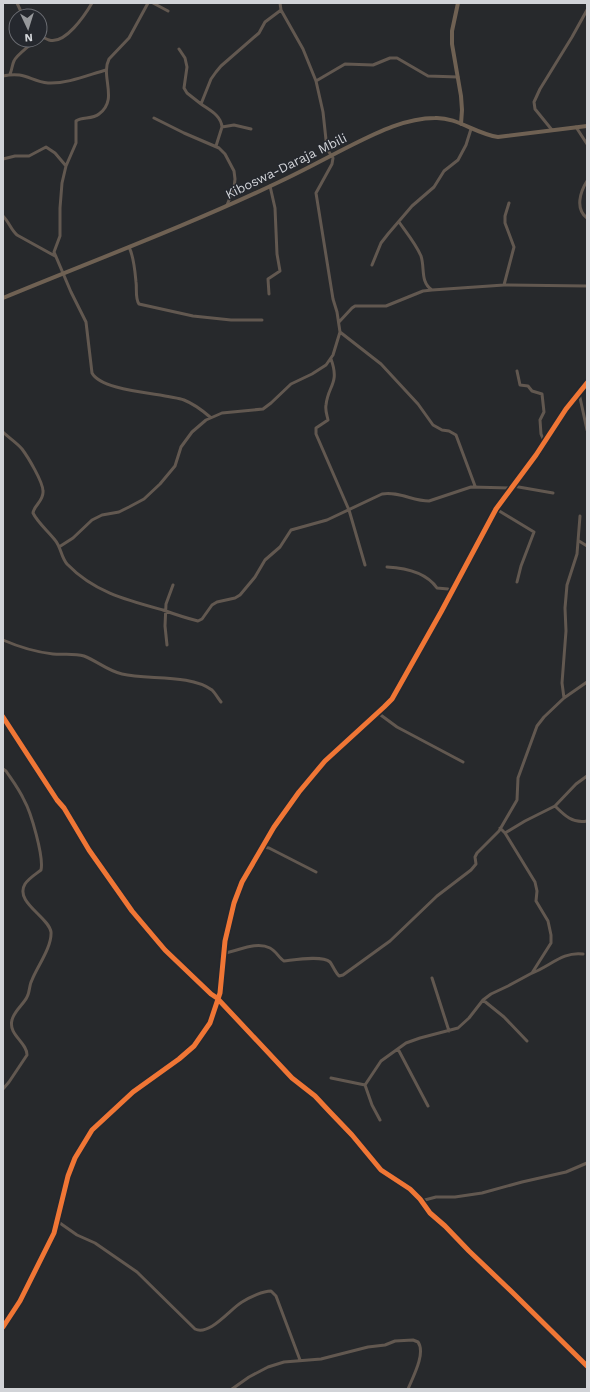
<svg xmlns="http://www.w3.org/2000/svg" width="590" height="1392" font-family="'Work Sans',sans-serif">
	<rect width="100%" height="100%" fill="#27292c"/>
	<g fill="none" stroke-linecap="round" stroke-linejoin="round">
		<path stroke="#625850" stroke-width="3" d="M17 3 23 16
			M148 3 129 38 109 59C100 77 119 99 99 114 92 120 82 116 76 121V143L66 166 62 183 60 208V236L54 252 71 292 86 322 92 373C102 392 164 393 184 400 194 404 202 410 210 417
			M153 3 168 11
			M40 36C43 37 46 39 49 40 65 45 85 15 92 3
			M179 49 185 58 187 67 184 88 187 93 201 104
			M10 74C12 70 12 65 14 61 16 55 30 46 35 40
			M3 76C25 71 30 81 48 83 67 84 88 75 106 70
			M316 81 345 64 373 65 390 58H397L428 76 458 77
			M154 118 184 133 219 148 225 154 234 171 235 179 234 188 227 205
			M222 127 234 125 251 129
			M576 127 587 144
			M552 130 535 109 534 102 540 89 572 37 587 10
			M216 146 222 127C221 115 209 110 201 104L211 79 216 72 221 66 259 33 265 22 281 10
			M3 159 15 156H29L46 147 55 153 66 166
			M587 181C580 192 575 209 587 218
			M3 216C9 222 11 230 17 235L55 256
			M399 222C406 232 416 244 421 256 425 268 420 282 432 290
			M129 247C134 257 135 271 136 282 137 288 135 299 139 304L193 316 231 320H262
			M372 265 381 243 388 234 412 206 434 187 444 171 458 160 466 145 471 129
			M504 285 514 247 505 223V216L509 203
			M269 294 268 279 280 271 277 254 275 208 270 186
			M339 322 352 308 355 306H386L423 291 432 290 504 285 587 286
			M340 332 381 364 418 404 433 425 442 430 449 431 456 435 475 486
			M331 359C340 384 328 385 326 405 325 410 327 415 328 420L316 428V434L349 510 365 565
			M517 371 520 385 528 386 532 391 542 394 544 412 540 420 541 434 544 441
			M579 393 587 430
			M3 432C9 438 17 443 22 449 28 457 43 482 43 491 44 501 34 505 33 513 38 523 48 531 55 540 61 547 61 557 67 564 94 592 126 600 163 610 174 614 186 618 198 621L202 619 212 605 217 602 235 598 240 595 255 577 265 560 280 547 291 530 327 520 382 494C398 491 413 501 429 501L471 487 511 488
			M513 486 553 493
			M496 509 534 532 521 566 517 582
			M579 541 587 546
			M59 547 73 538 92 520 102 515 119 512 129 507 144 499 160 484 175 466 181 447 192 432 206 420 222 413 263 409 271 403 291 384 312 374 326 365 333 355 340 332 337 312 333 299 316 193 332 164 333 158 327 149 323 112 316 81 303 49 281 10 280 3
			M387 567C406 568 426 572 437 588L448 589 452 591
			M3 640C19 647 36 652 53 654 63 655 74 653 84 656 97 661 108 671 122 674 148 680 190 674 212 690 215 693 218 698 221 702
			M167 645 165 626 166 604 173 585
			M564 698 562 683 566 631 565 608 567 585 577 554 580 516
			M378 713 397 727 463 762
			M3 717 57 800 64 808 89 850 132 911 165 950 211 994 217 998 292 1078 315 1096 329 1111 352 1135 381 1170 410 1189 420 1199 430 1213 445 1226 469 1251 512 1292 587 1366
			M3 769 6 771C12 780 19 789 24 800 31 812 44 857 41 870 36 874 29 878 25 884 14 902 49 917 51 932 52 947 37 967 32 980 29 985 30 992 27 997 23 1005 14 1011 12 1020 8 1035 27 1042 27 1055L9 1082 3 1089
			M555 806C564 815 573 824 587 821
			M505 833 525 821 555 806 576 784 587 776
			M263 847 269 848 316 872
			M224 953C238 951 256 941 270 948 276 951 279 958 284 961 294 960 322 955 330 962 333 966 335 972 339 976L343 975 390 941 437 896 471 870 476 864 475 857 477 853 499 831 517 800 518 778 537 726 544 717 564 698 587 682
			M532 973C549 967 563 951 583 954
			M432 978 449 1031
			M483 1000 504 1017 527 1041
			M398 1049 428 1106
			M331 1078 365 1085
			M380 1120 372 1105 365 1085 381 1061 406 1043 420 1038 458 1028 469 1018 483 1000 491 994 508 986 532 973 551 943V935L548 921 536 901 537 891 535 882 505 833 500 828
			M421 1201 436 1197H455L482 1193 522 1182 566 1172 587 1163
			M57 1221 77 1235 95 1243 137 1272 195 1329C210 1336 230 1309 242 1302 250 1297 263 1291 271 1291L276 1296 300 1360
			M3 1327 20 1301 54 1233 68 1176 75 1158 92 1130 133 1092 179 1059 194 1046 210 1023 220 993 225 941 234 903 242 882 274 827 299 792 325 761 384 707 392 699 441 612 496 509 536 455 566 409 587 383
			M232 1389 249 1377 268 1367 284 1362 321 1359 368 1347 385 1345 395 1341 413 1340 418 1342C426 1353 413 1377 408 1389"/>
		<path stroke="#6f6153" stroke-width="4" d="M458 3 452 31V44L461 96 462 110 461 124
			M3 298C95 260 189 225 279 182 303 171 326 158 350 146 376 133 405 118 435 118 457 117 476 134 498 137L587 126"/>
		<g stroke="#25282e" stroke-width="8">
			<path id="cycleway" d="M3 717 57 800 64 808 89 850 132 911 165 950 211 994 217 998 292 1078 315 1096 329 1111 352 1135 381 1170 410 1189 420 1199 430 1213 445 1226 469 1251 512 1292 587 1366
				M3 1327 20 1301 54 1233 68 1176 75 1158 92 1130 133 1092 179 1059 194 1046 210 1023 220 993 225 941 234 903 242 882 274 827 299 792 325 761 384 707 392 699 441 612 496 509 536 455 566 409 587 383"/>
		</g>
		<use href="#cycleway" stroke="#f07635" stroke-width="5"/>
	</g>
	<g text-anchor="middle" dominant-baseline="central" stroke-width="3" stroke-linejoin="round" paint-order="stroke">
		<g font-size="13" fill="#d1d3d7" stroke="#25282e">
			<text transform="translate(286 166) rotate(-26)">Kiboswa-Daraja Mbili</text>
		</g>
	</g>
	<rect width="590" height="1392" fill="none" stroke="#d1d3d7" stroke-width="8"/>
	<g transform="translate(28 28) rotate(176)"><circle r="19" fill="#25282e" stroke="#6a6c72"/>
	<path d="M0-3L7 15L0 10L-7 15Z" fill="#96989b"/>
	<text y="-6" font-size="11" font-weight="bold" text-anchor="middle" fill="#d1d3d7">N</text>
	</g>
</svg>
